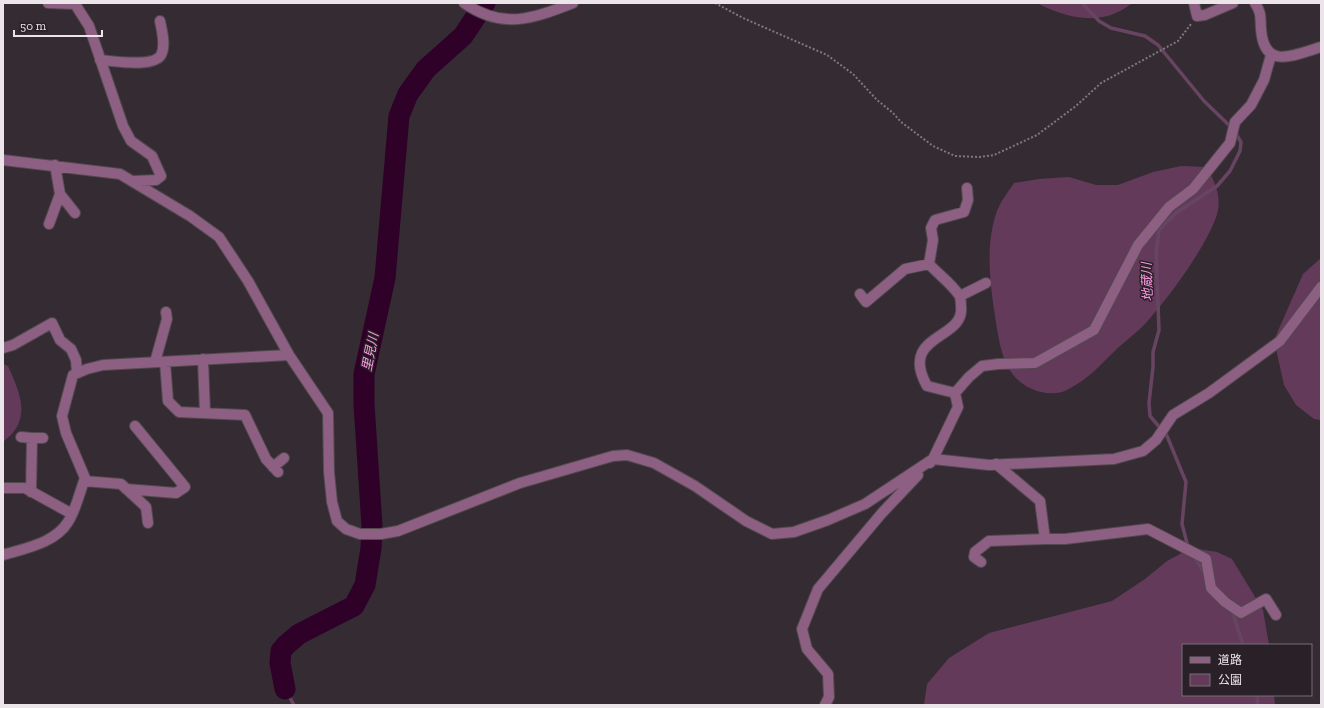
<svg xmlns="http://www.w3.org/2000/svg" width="1324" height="708" font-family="'Zilla Slab','Noto Sans JP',serif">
	<rect width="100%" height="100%" fill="#352b32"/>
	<path fill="#643a5b" d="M1037 3H1132C1103 27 1068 19 1037 3Z
		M1181 166 1207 167C1214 181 1221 194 1218 210 1212 240 1165 303 1143 326 1136 333 1128 339 1120 346 1103 362 1089 379 1067 390 1060 394 1049 394 1041 392 1004 383 1000 348 995 316 990 283 985 244 997 211 1001 201 1008 192 1014 183L1039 179 1069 177 1096 185H1118L1153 172Z
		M1321 258V420L1314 419 1296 405 1284 385 1274 340 1303 274Z
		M3 364 8 366C20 393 33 420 3 442Z
		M1191 548 1217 552 1232 559 1263 610 1269 645H1183V695H1274L1275 705H924L927 684 949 658 989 633 1112 601 1145 579 1167 561Z"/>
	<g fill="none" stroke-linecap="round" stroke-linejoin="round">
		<path stroke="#674562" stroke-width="3.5" d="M1082 3 1099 21 1111 28 1145 36 1158 45 1204 101 1233 129 1241 142 1240 151 1230 171 1217 186 1176 213 1159 230 1156 252 1159 330 1153 352V367L1149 403 1150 416 1167 436 1186 482 1182 524 1188 547
			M1193 555 1207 577
			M1232 610 1243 645
			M285 689 294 705
			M1257 695 1258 705"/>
		<path stroke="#2f0128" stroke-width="21" d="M285 689 280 663 281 651 286 645 299 634 354 606 365 585 371 548 372 526 364 404V374L385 278 399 116 408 94 426 69 463 36 485 3"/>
		<g stroke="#52494f" stroke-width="12">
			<path id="minor" d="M48 3 75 4 89 26 123 126 131 141 152 156 161 176 156 180 134 181
				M464 3C503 30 532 19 573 3
				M1194 3 1197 16 1205 15 1233 3
				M1255 3C1262 14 1260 17 1261 29 1264 71 1294 55 1321 47
				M100 60C114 61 153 68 161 55 166 46 162 31 160 21
				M3 160 120 174 190 216 219 237 248 281 289 355 328 413 329 472 332 502 337 521 346 529 360 534H381L398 531 520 483 613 456 627 455 654 463 695 486 746 521 772 534 794 532 828 520 865 504 933 459 989 465 1114 459 1143 451 1156 440 1173 415 1209 393 1280 341 1321 287
				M60 194 75 213
				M49 224 60 194 55 165
				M860 294 866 302 905 269 929 264
				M960 296 986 283
				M3 348 13 345 52 323 60 340 71 349 76 360 77 373
				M203 359 205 413
				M155 362 167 319 166 312
				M165 362 168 401 179 412 245 415 266 459 278 472
				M955 393 969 377 982 366 998 364 1035 363 1094 330 1138 245 1169 207 1193 189 1230 143 1235 122 1251 105 1264 80 1271 55
				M21 437 32 438 31 492
				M32 438H43
				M930 463 933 459 958 407 955 393 927 386C898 334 965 340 961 307 961 303 961 298 959 295 951 283 938 274 929 264L933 240 931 228 935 220 964 212 968 200 967 188
				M273 467 284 458
				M84 481 121 484 146 507 148 523
				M3 488H25L72 514
				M126 489 176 493 185 487 135 426
				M1045 539H1065L1148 529 1206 559 1211 588 1225 602 1241 613 1266 599 1276 615
				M3 555C26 548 55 543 68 522 76 510 80 491 85 478L66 433 62 416 73 375 87 369 103 365 289 355
				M981 562 974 557 975 552 989 541 1045 539 1040 501 996 464
				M825 705 829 697 828 674 807 649 802 629 818 589 882 513 918 475"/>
		</g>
		<path stroke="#81787e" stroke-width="2" stroke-dasharray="2 2" stroke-linecap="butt" d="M715 3 743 18 827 55 853 74 877 100 893 113 901 122 933 146 955 156 980 157 994 155 1037 135 1076 106 1101 83 1178 41 1191 24"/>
		<use href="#minor" stroke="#8d5f82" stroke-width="10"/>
	</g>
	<g text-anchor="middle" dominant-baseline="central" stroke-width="3" stroke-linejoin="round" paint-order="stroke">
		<g font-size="13" font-style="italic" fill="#fa9be3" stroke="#2a2128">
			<text transform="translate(1147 282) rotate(-92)">地蔵川</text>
			<text transform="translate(370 352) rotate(-79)">里見川</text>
		</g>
	</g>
	<rect width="1324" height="708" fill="none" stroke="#ebe5e9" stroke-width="8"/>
	<rect x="1182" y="644" width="130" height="52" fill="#2a2128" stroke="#776f75"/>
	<rect x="1190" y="657" width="20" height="6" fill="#8d5f82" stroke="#776f75"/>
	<text x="1218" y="664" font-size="12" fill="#ebe5e9">道路</text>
	<rect x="1190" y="674" width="20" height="12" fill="#643a5b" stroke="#776f75"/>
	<text x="1218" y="684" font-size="12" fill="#ebe5e9">公園</text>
	<path d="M14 30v6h88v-6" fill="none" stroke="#ebe5e9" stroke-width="2"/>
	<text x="20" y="30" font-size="12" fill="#ebe5e9" stroke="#2a2128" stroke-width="3" paint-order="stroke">50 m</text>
</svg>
